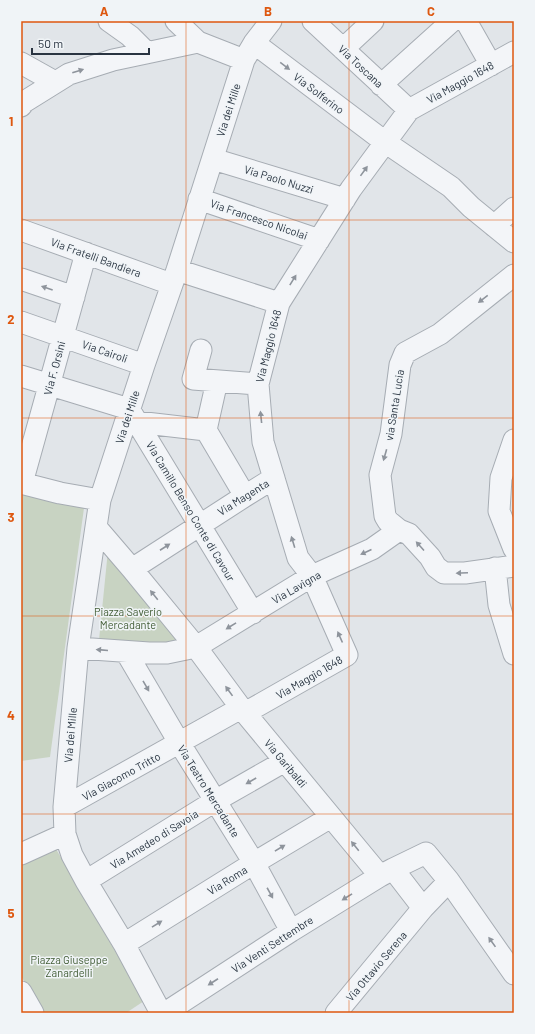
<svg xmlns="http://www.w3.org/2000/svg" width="535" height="1034" font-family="Barlow,sans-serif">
	<rect width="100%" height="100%" fill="#e1e5e9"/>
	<path fill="#c8d3c2" d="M21 491 84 508 50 757 21 761Z
		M108 550 181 640 145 648 99 640Z
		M56 849 144 1001 126 1013H43L21 976V865Z"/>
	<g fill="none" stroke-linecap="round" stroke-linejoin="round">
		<g stroke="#a6acb3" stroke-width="23">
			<path id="minor" d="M109 21 130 36 146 52
				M176 21 198 42 244 60
				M313 21 409 110
				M466 21 491 65
				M254 43 385 142 451 187 471 207 514 242
				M343 49 373 21
				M21 63 55 82
				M381 85 452 21
				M21 106 24 102 69 74 113 60 198 42
				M213 159 345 199
				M199 199 319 240
				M494 226 514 208
				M21 230 171 284
				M177 270 279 303
				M514 275 440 334 405 353 400 365 391 434 380 475 385 516 388 521 399 530 409 534 430 557 436 567 444 573H465L514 566
				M21 279 74 297
				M21 322 144 365
				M201 350 193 379 258 384
				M21 376 129 409 253 613
				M137 422 206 430 217 381
				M206 430 245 496
				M514 440 501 478 499 511 514 549
				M21 483 60 493 100 500
				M22 483 86 253
				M96 527 132 569 196 647 241 708 380 876
				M495 568 499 605 514 654
				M132 569 245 496 274 478
				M78 648 149 653H167L196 647 312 576 372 549 399 530
				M126 652 180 744 254 863 291 931
				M245 713 347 655 312 576 298 558 263 442 258 384 279 303 351 189 409 110 514 52
				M64 807 241 708
				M21 854 65 834
				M86 881 215 801 285 761
				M449 881 514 974
				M124 944 254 863 331 817
				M21 992 33 1013
				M161 1013 124 944 86 881 72 855 65 834 64 807 78 648 100 500 144 365 177 270 244 60 254 43 271 21
				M165 1013 291 931 380 876 393 869 426 853 449 881 423 908 393 869
				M336 1013 423 908"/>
		</g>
		<use href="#minor" stroke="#f3f5f8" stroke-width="21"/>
	</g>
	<defs><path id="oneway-solid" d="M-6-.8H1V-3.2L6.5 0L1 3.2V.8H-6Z"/></defs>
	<g fill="#8e949c">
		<use href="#oneway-solid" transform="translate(285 66) rotate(37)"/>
		<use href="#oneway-solid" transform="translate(78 71) rotate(-18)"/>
		<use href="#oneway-solid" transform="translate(364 171) rotate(-54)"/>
		<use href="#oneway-solid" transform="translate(293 280) rotate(-58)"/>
		<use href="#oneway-solid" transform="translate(47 288) rotate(-161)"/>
		<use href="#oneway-solid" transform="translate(483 299) rotate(142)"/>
		<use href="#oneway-solid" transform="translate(261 417) rotate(-96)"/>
		<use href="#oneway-solid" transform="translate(385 455) rotate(106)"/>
		<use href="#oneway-solid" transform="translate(293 542) rotate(-107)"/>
		<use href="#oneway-solid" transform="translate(420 546) rotate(-132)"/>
		<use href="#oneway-solid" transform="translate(165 547) rotate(-33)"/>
		<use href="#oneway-solid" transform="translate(366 552) rotate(156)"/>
		<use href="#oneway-solid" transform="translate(462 573) rotate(178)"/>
		<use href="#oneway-solid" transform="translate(154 595) rotate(-129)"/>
		<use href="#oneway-solid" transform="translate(231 626) rotate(148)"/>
		<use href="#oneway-solid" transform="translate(340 637) rotate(-114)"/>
		<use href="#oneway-solid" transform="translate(102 650) rotate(-175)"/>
		<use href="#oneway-solid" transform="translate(146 686) rotate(60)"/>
		<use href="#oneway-solid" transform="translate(229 691) rotate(-126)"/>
		<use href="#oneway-solid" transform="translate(251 781) rotate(150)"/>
		<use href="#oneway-solid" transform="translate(355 846) rotate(-129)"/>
		<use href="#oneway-solid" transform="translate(280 848) rotate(-31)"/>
		<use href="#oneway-solid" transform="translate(270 893) rotate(61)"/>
		<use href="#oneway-solid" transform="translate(347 897) rotate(148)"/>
		<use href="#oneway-solid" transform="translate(157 924) rotate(-32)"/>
		<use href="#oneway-solid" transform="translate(492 942) rotate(-125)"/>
		<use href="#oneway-solid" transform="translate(213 982) rotate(147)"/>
	</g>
	<path fill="none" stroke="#de570f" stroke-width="1" stroke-opacity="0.55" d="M186 21V1013M349 21V1013M21 220H514M21 418H514M21 616H514M21 814H514"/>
	<g text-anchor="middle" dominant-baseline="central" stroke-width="3" stroke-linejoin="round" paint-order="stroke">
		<g font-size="11" fill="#293441" stroke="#f0f4f7">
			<text transform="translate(361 66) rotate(43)">Via Toscana</text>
			<text transform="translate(460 82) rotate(-29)">Via Maggio 1648</text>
			<text transform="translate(319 93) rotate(37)">Via Solferino</text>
			<text transform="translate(228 110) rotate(-72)">Via dei Mille</text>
			<text transform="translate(279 179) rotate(17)">Via Paolo Nuzzi</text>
			<text transform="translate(259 219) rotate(19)">Via Francesco Nicolai</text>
			<text transform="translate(96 257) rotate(20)">Via Fratelli Bandiera</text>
			<text transform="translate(268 346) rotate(-76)">Via Maggio 1648</text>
			<text transform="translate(105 351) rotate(19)">Via Cairoli</text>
			<text transform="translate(54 368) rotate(-75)">Via F. Orsini</text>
			<text transform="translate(394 405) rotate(-81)">via Santa Lucia</text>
			<text transform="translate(127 417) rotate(-72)">Via dei Mille</text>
			<text transform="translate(243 497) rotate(-32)">Via Magenta</text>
			<text transform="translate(191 511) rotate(59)">Via Camillo Benso Conte di Cavour</text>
			<text transform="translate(296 587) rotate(-30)">Via Lavigna</text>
			<text transform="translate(309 677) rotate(-30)">Via Maggio 1648</text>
			<text transform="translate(70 735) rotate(-85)">Via dei Mille</text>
			<text transform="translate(286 763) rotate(50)">Via Garibaldi</text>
			<text transform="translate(121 776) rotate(-29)">Via Giacomo Tritto</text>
			<text transform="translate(209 791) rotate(58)">Via Teatro Mercadante</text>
			<text transform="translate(154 839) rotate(-32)">Via Amedeo di Savoia</text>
			<text transform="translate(227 880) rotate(-32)">Via Roma</text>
			<text transform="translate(272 944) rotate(-33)">Via Venti Settembre</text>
			<text transform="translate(376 966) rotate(-50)">Via Ottavio Serena</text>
		</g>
		<g font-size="11" fill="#425d36" stroke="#f0f4f7">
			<text x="128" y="611">Piazza Saverio<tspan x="128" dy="13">Mercadante</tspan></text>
			<text x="69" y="959">Piazza Giuseppe<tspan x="69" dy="13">Zanardelli</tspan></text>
		</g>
	</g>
	<rect width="535" height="1034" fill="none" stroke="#f0f4f7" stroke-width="44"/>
	<path d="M32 48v6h117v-6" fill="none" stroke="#293441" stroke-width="2"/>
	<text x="38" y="48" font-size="12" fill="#293441" stroke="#f0f4f7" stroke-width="3" paint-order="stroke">50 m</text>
	<rect x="22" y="22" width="491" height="990" fill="none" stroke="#de570f" stroke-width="1.5"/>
	<g font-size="13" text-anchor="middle" font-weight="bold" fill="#de570f">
		<text x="104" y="16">A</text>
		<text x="268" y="16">B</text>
		<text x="431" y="16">C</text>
		<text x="11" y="126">1</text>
		<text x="11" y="324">2</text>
		<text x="11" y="522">3</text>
		<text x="11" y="720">4</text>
		<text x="11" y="918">5</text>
	</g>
</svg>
